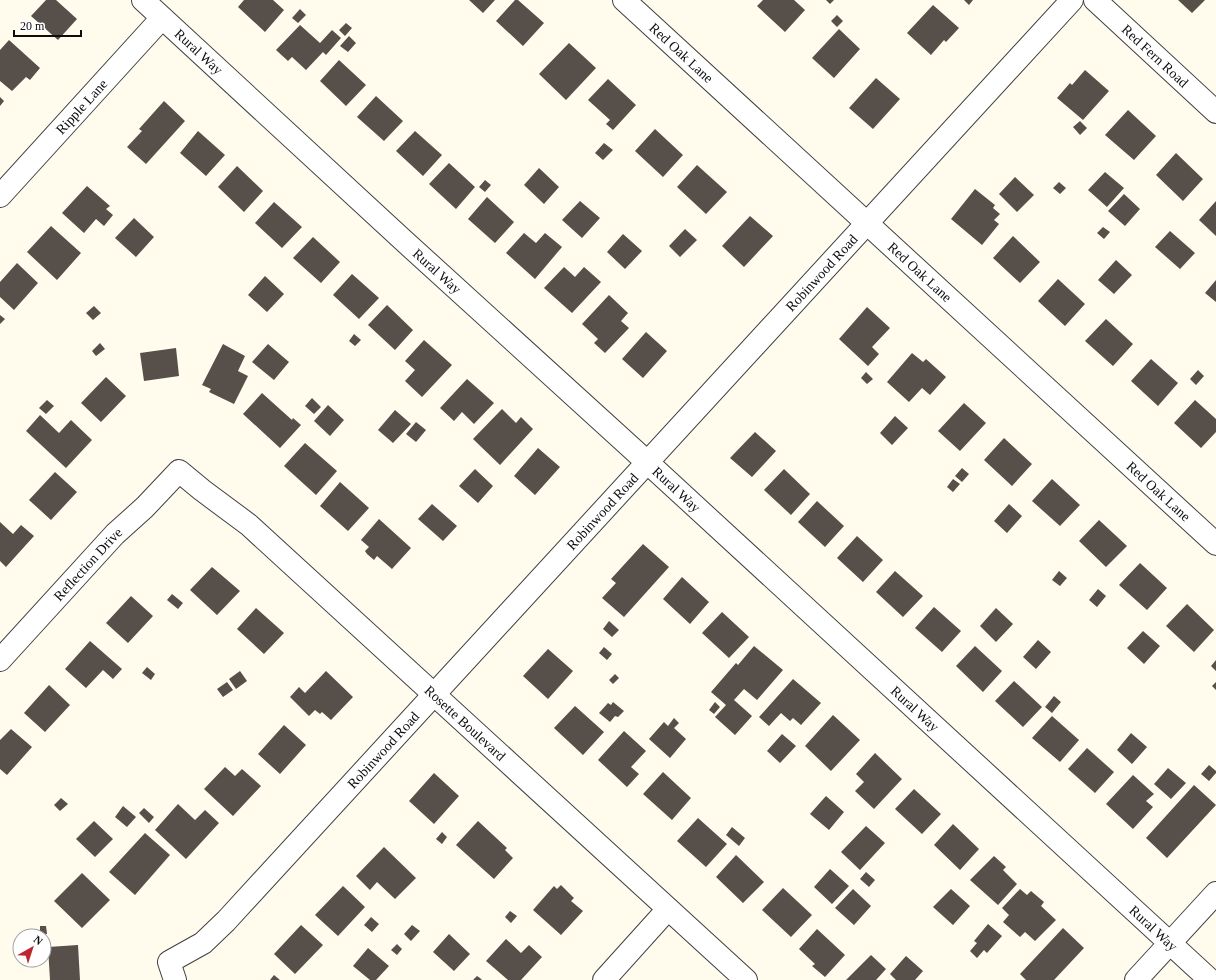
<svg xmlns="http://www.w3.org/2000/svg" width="1216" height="980" font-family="Georgia,serif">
	<rect width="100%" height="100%" fill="#fffcee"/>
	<path fill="#564f4a" d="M46 0H56L77 19 58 40 31 16Z
		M244 0H273L284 10 265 32 238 7Z
		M469 0H495L483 13Z
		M515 0H518L544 23 523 46 496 21Z
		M763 0H794L805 10 785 32 757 6Z
		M826 0H834L830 4Z
		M964 0H973L969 5Z
		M1178 0H1205L1192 13Z
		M933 5 959 28 946 42 944 40 931 55 907 33Z
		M300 9 306 15 298 23 292 18Z
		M837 15 843 21 837 27 831 21Z
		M346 23 352 28 345 36 339 30Z
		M300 25 320 43 332 30 341 38 326 55 323 52 306 70 292 57 288 61 276 50Z
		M839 29 860 49 834 78 812 58Z
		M349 36 356 43 348 52 340 46Z
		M9 40 40 68 30 80 26 77 12 91 0 81V50Z
		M569 43 596 68 566 100 539 74Z
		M339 60 366 85 346 106 320 81Z
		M1085 70 1109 91 1083 120 1057 98 1070 83 1072 85Z
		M876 78 900 99 873 129 849 108Z
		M608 79 636 105 613 130 606 124 610 120 588 100Z
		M376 96 403 121 384 141 357 117Z
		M0 97 4 101 0 106Z
		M164 101 185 121 146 164 127 147 142 131 139 129Z
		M1128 110 1156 136 1134 160 1105 135Z
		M1080 121 1087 128 1080 135 1073 127Z
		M655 129 683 155 663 177 635 151Z
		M198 131 225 155 206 176 180 153Z
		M415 131 442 155 423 176 396 151Z
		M604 143 613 150 603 160 595 153Z
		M1176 153 1203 179 1183 201 1156 175Z
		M449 163 475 187 456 209 429 184Z
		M697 165 727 192 706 214 677 187Z
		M237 166 263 191 244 212 218 187Z
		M539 168 559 187 544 204 524 185Z
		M1105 172 1124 188 1107 207 1088 190Z
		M1015 177 1034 195 1017 212 999 194Z
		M485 180 491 185 485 192 479 187Z
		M1059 182 1066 188 1060 194 1053 188Z
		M87 186 110 206 106 209 113 215 104 226 96 219 84 233 62 213Z
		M975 189 995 205 993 208 1000 214 994 220 999 224 982 245 951 219Z
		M1124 194 1140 209 1125 226 1108 211Z
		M487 197 514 222 495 243 468 219Z
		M580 201 600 218 582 238 562 220Z
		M1216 201V236L1199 220Z
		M274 202 302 227 282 248 255 223Z
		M750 216 773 236 744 267 722 246Z
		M134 218 154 237 136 257 115 238Z
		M51 226 81 253 57 280 27 252Z
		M1103 227 1110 232 1104 239 1097 233Z
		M685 229 697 240 680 257 669 246Z
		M1170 231 1195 253 1180 269 1155 247Z
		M524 233 536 243 545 233 562 247 535 279 506 253Z
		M623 234 642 251 625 269 607 252Z
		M1013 236 1040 262 1020 283 993 258Z
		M313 237 340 262 321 283 293 258Z
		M1116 260 1132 275 1114 294 1098 280Z
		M17 263 38 283 14 310 0 297V282Z
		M564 267 575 277 584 267 601 282 572 313 544 288Z
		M352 274 379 298 359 319 333 295Z
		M265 276 284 294 267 312 248 295Z
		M1058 279 1085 304 1065 326 1038 301Z
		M1216 280V302L1205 293Z
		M609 295 628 313 621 321 629 328 605 353 594 343 598 339 582 324Z
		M387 305 413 330 395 350 368 325Z
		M94 306 101 313 93 320 86 313Z
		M867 307 890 328 872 347 879 354 868 366 839 339Z
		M0 315 5 319 0 324Z
		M1106 319 1133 344 1113 366 1085 341Z
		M646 332 667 351 643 378 622 359Z
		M354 334 361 340 355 346 349 341Z
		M424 340 452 365 422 397 405 381 415 370 405 361Z
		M100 343 105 349 96 356 92 351Z
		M223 344 245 356 238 371 248 376 234 404 209 392 211 389 202 385Z
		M268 344 289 362 274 380 252 362Z
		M176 348 179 376 144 381 140 353Z
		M912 353 923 362 926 359 946 377 930 395 922 388 909 402 887 382Z
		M1151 359 1178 383 1158 406 1131 381Z
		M1198 370 1204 376 1196 385 1190 379Z
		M866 372 873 379 867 384 861 378Z
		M106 377 126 396 101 422 81 403Z
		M467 379 494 403 474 424 462 412 454 421 440 408Z
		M262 393 292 420 293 418 301 425 280 448 243 414Z
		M312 398 321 407 314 414 305 406Z
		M47 400 54 406 46 414 39 408Z
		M1195 400 1216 419V432L1201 448 1174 423Z
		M964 403 986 423 960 451 938 431Z
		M328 405 344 420 330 436 314 421Z
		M502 409 516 423 521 417 533 429 500 465 473 439Z
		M395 410 411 424 393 443 378 430Z
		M40 415 59 433 71 420 92 440 66 468 26 431Z
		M895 416 908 428 892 445 880 433Z
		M416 422 426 430 416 442 406 434Z
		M755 432 776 451 752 477 730 458Z
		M1004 438 1032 464 1012 486 984 460Z
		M305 443 337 471 316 495 284 466Z
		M538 448 560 467 535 495 514 476Z
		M962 468 969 474 962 482 955 476Z
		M475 469 493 486 478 503 459 486Z
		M784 469 810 494 791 515 764 490Z
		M55 472 77 492 51 520 29 500Z
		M953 479 960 484 953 492 947 487Z
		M1052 479 1080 505 1060 526 1032 501Z
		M340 482 369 508 348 531 320 506Z
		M817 501 844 526 825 547 798 522Z
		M432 504 457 526 443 541 418 519Z
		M1009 504 1022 516 1007 533 994 521Z
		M379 519 411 548 392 569 377 556 374 560 367 554 365 551 369 547 361 540Z
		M1099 520 1127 546 1106 567 1079 541Z
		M0 522 13 534 21 525 34 536 6 567 0 561Z
		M857 536 883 560 863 582 837 558Z
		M643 544 669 567 624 617 602 598 616 583 611 579Z
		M1140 563 1167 588 1147 610 1119 585Z
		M212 567 240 591 217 615 190 590Z
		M895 571 923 596 903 617 876 592Z
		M1059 571 1067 578 1060 586 1052 580Z
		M682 577 709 602 690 624 663 599Z
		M1098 589 1106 596 1097 607 1089 600Z
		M172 594 183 603 178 609 167 600Z
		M131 596 153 616 128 643 106 623Z
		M1187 604 1214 630 1194 652 1166 626Z
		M934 607 961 631 942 652 915 628Z
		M256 608 284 633 264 654 237 629Z
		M996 608 1013 624 996 642 980 626Z
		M722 612 749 637 729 658 702 633Z
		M609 621 619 630 612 637 603 629Z
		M1143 631 1160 646 1144 664 1127 648Z
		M1038 640 1051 652 1036 669 1023 657Z
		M90 641 122 669 113 679 103 670 86 688 65 669Z
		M754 646 783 670 757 700 744 689 734 700 752 716 735 735 715 717 726 705 711 692 736 663 738 665Z
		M975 646 1002 671 983 692 956 666Z
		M604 647 612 654 607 660 599 653Z
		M548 649 573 671 548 699 523 676Z
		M1216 660V671L1211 666Z
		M147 667 155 674 151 680 142 673Z
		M240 671 247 681 236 689 229 679Z
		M326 671 353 697 331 720 322 712 320 714 315 710 309 716 290 697 299 687 305 693Z
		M615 674 619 678 613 684 609 680Z
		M793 679 821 703 801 725 793 718 790 721 781 713 769 726 759 717Z
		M1014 681 1042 707 1023 727 995 701Z
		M227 682 233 690 223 697 217 689Z
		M1216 682V690L1212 686Z
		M49 685 70 705 45 732 24 713Z
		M1054 696 1061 702 1052 713 1045 707Z
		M613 702 624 711 618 717 615 716 610 722 599 713 608 703 611 705Z
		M715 702 720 707 714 714 709 710Z
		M575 706 604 732 583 755 554 728Z
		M833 715 860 740 831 771 805 746Z
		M1052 716 1079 740 1060 762 1032 738Z
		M674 718 679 723 674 728 686 739 670 758 649 739 664 722 668 726Z
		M284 725 306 745 280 774 258 754Z
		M11 729 32 747 7 775 0 769V740Z
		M624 731 646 751 631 767 639 774 627 787 598 760Z
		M1131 733 1147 747 1132 764 1117 750Z
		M782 734 796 746 780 763 767 751Z
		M1087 748 1114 772 1095 793 1068 769Z
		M875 753 902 779 874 809 855 791 864 782 856 774Z
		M1209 765 1216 771V773L1209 781 1201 774Z
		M225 767 235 776 242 769 261 786 233 816 204 789Z
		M1168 768 1186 783 1171 799 1154 784Z
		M663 772 691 798 672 820 643 794Z
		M434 773 459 796 434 824 409 801Z
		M1133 775 1154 794 1146 801 1153 807 1133 829 1106 804Z
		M1194 785 1216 805 1167 858 1146 838Z
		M914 789 941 814 922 834 895 809Z
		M826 796 844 812 829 830 810 814Z
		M61 798 68 804 60 811 54 805Z
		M178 804 195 820 205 810 219 823 186 859 155 830Z
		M123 806 136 817 127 827 115 817Z
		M144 808 154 817 149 823 139 813Z
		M698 818 727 844 706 867 677 841Z
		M94 821 113 839 95 857 76 839Z
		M478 821 507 848 505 850 513 858 494 879 456 845Z
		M953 824 979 849 960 870 934 845Z
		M866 826 885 843 860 870 841 852Z
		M732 827 745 838 739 846 726 835Z
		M442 832 447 837 442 844 436 839Z
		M145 833 170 855 135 895 109 872Z
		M384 847 416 878 395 899 377 882 370 890 356 876Z
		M736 855 764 882 743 903 716 877Z
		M994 856 1006 867 1003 870 1017 884 998 905 970 880Z
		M830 869 849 886 832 904 814 887Z
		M866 872 875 880 869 887 860 879Z
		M82 873 110 900 82 928 54 901Z
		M561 885 574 898 571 901 583 911 561 935 533 910 554 886 557 889Z
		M343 886 365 907 338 936 315 915Z
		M783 888 812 915 791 937 762 910Z
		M853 889 871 906 854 925 835 908Z
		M951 889 970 906 953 925 933 907Z
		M1020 889 1027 895 1031 891 1044 902 1041 906 1056 920 1035 941 1025 932 1020 937 1003 922 1009 915 1002 908Z
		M510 911 517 916 511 923 505 917Z
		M371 917 379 924 372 932 364 925Z
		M988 924 1002 936 987 953 984 950 977 958 970 951 977 943 974 941Z
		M301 925 323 945 295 974 274 954Z
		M412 925 420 931 411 941 404 934Z
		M40 926H46L47 934H40Z
		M1063 928 1084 948 1054 980H1026L1020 974Z
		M817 929 845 955 825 977 812 966 815 964 799 949Z
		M449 934 470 954 454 971 433 952Z
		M506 939 521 953 529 945 542 957 521 980H508L486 961Z
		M397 944 402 949 397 955 391 950Z
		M78 945 80 980H50L48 947Z
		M368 948 389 966 376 980H370L353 966Z
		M871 955 886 969 876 980H846Z
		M906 956 923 971 915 980H896L890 974Z
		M274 975 280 980H270Z
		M477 976 480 978 482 980H473Z"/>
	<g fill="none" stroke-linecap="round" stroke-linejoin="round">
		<g stroke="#404040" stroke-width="24">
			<g id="minor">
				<path id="s1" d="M143 0 403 240 647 462 1210 980"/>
				<path id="s2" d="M624 0 1216 544"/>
				<path id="s3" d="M1095 0 1216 112"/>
				<path id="s4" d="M0 196 162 18"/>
				<path id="s5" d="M0 660 115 534 145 507 179 471 202 490 249 525 746 980"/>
				<path id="s6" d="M175 980 169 962 203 943 226 921 1072 0"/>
				<path d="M604 980 668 909"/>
				<path d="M1136 980 1216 893"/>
			</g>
		</g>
		<use href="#minor" stroke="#fff" stroke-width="22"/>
	</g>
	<g text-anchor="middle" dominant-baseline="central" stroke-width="4" stroke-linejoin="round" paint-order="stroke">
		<g font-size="14" fill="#0d0d0d" stroke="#fff">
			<text stroke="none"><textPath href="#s1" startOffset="76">Rural Way</textPath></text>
			<text stroke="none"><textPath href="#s2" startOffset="78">Red Oak Lane</textPath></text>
			<text stroke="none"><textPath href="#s3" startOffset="82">Red Fern Road</textPath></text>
			<text stroke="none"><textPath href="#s4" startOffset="121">Ripple Lane</textPath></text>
			<text stroke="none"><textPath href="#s1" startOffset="400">Rural Way</textPath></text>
			<text stroke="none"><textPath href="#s6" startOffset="970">Robinwood Road</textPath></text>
			<text stroke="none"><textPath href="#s2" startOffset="402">Red Oak Lane</textPath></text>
			<text stroke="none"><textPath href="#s1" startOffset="724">Rural Way</textPath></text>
			<text stroke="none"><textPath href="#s2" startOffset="726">Red Oak Lane</textPath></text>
			<text stroke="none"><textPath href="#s6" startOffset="646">Robinwood Road</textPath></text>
			<text stroke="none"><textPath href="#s5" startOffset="130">Reflection Drive</textPath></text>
			<text stroke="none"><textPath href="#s1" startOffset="1048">Rural Way</textPath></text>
			<text stroke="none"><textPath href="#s5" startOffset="642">Rosette Boulevard</textPath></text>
			<text stroke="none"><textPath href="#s6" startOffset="322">Robinwood Road</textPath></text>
			<text stroke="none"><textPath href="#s1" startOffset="1372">Rural Way</textPath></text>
		</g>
	</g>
	<g transform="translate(32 948) rotate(39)"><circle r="19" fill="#ffffff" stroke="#9e9e9e"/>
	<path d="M0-3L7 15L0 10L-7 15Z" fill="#bd262e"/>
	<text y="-6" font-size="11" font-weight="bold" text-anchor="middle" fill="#0d0d0d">N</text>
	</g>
	<path d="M14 30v6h67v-6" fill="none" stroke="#0d0d0d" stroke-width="2"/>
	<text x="20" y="30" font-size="12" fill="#0d0d0d" stroke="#ffffff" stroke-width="3" paint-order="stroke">20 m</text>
</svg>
